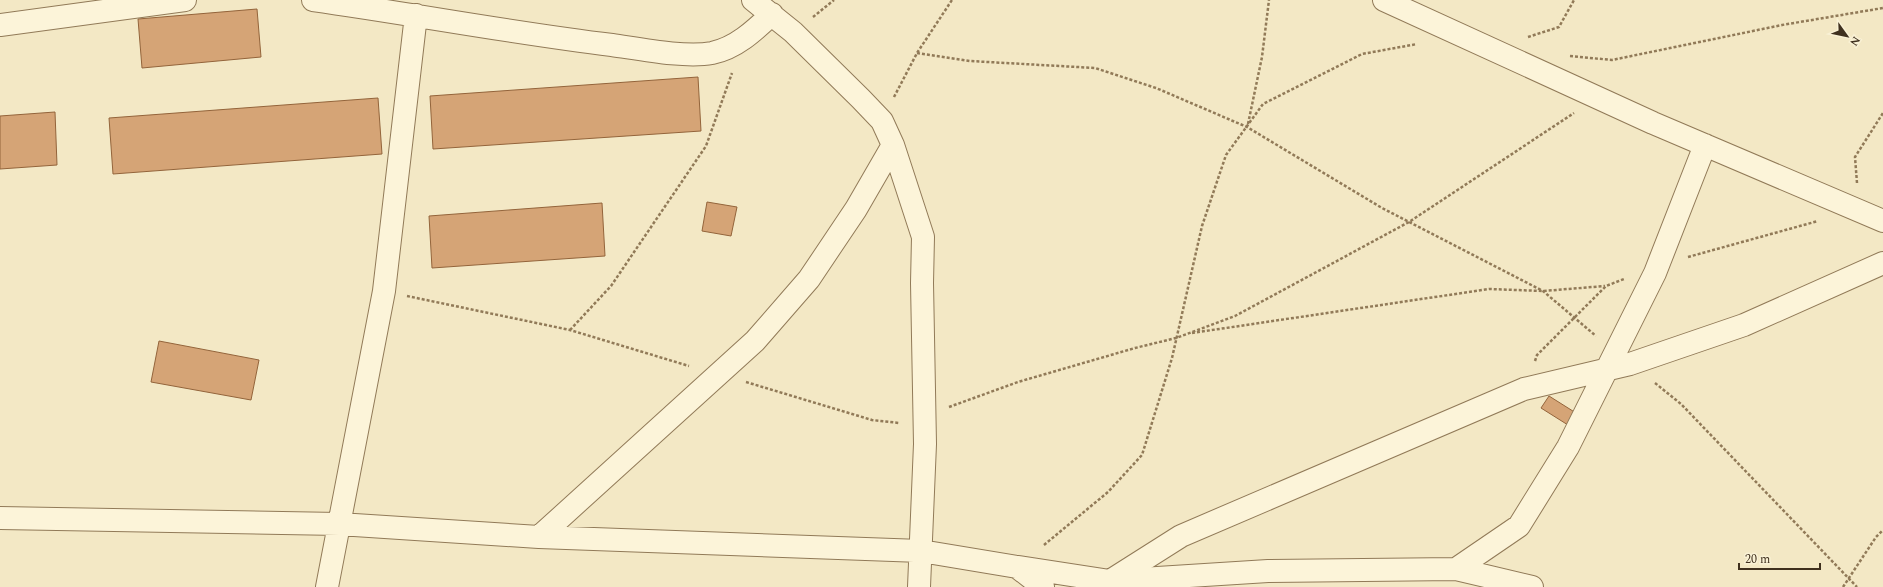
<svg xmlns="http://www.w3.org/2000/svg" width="1883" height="587" font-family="Spectral,serif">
	<rect width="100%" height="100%" fill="#f3e8c5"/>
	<path fill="#d5a476" stroke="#93643b" d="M257 9 261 57 142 68 138 19Z
		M698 77 701 131 433 149 430 96Z
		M378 98 382 154 113 174 109 118Z
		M55 112 57 165 0 169V116Z
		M707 202 737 207 731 236 702 231Z
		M602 203 605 256 432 268 429 216Z
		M159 341 259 360 251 400 151 382Z
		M1549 396 1576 413 1568 425 1541 408Z"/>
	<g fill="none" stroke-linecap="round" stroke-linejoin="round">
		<g stroke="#917a58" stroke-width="24">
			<path id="minor" d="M313 0C413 14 512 33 612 45 640 49 685 58 712 53 736 48 754 31 772 14
				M1384 0 1653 123 1883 221
				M0 25 185 0
				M893 145 923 237 922 283 925 444 919 587
				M0 518 339 524 539 537 921 551 1017 567 1043 587
				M539 537 755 341 809 279 856 209 893 145 882 121 861 99 793 32 753 0
				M1019 567 1110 581 1268 571 1456 569 1532 587
				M1456 569 1519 526 1568 447 1655 273 1705 145
				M1110 581 1181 536 1524 389 1630 364 1744 325 1883 263
				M327 587 384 291 416 15"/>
		</g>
		<path stroke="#917a58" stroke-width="2.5" stroke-dasharray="3 2" stroke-linecap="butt" d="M813 17 834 0
			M1528 37 1559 27 1574 0
			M917 53 970 61 1095 68 1156 88 1247 127 1382 208 1543 291 1596 336
			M1570 56 1612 60 1782 25 1883 8
			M894 97 917 53 952 0
			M1248 124 1262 57 1269 0
			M1857 183 1855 157 1883 113
			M1688 257 1818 221
			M407 296 570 330 689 366
			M570 330 611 286 706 146 732 73
			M1192 333 1489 289 1543 291 1605 286
			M1535 361 1537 355 1606 286 1624 279
			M746 382 872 420 899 423
			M1655 383 1681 404 1857 587
			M949 407 1018 382 1135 348 1176 338 1235 316 1409 222 1574 113
			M1044 545 1108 492 1142 455 1172 358 1202 226 1226 155 1263 104 1362 54 1417 44
			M1843 587 1876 537 1883 530"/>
		<use href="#minor" stroke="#fcf4d9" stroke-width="22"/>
	</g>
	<g transform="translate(1847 36) rotate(123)" stroke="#f9f1d5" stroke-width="3" paint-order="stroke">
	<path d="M0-3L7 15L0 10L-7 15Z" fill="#3f301e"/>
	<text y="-6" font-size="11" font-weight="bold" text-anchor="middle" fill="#3f301e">N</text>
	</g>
	<path d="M1739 563v6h81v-6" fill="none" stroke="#3f301e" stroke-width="2"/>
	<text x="1745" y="563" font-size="12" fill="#3f301e" stroke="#f9f1d5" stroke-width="3" paint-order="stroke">20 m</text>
</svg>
